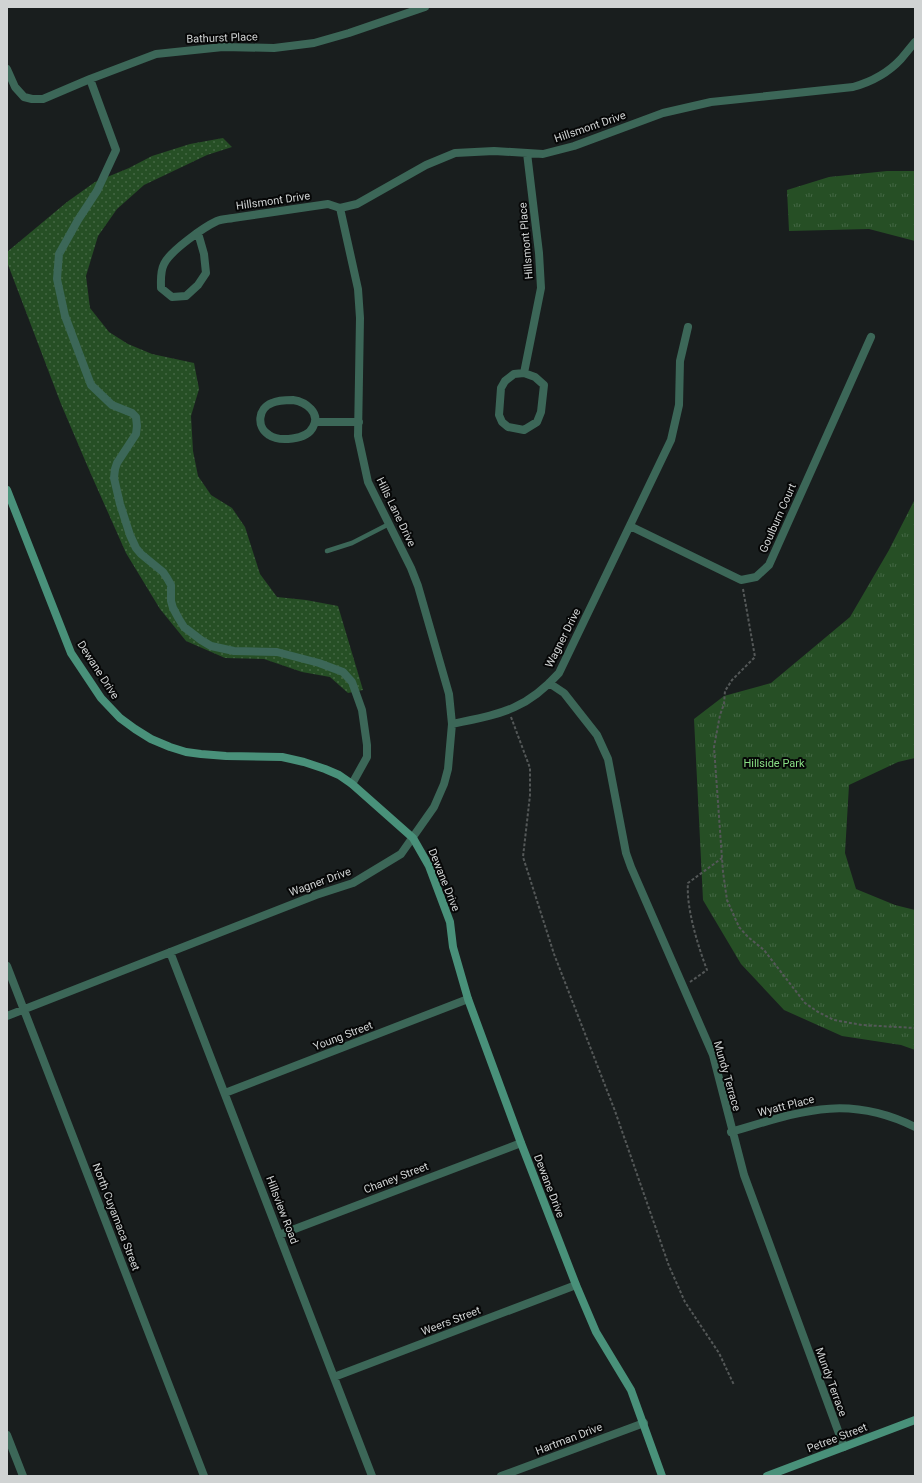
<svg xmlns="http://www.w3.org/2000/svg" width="922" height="1483" font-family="Roboto,sans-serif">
	<defs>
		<pattern id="grass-dots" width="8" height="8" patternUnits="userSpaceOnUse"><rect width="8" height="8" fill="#264f25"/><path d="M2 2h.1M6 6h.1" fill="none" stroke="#446744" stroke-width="1.8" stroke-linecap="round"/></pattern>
		<pattern id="park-tufts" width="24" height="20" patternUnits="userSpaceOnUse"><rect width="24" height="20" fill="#264f25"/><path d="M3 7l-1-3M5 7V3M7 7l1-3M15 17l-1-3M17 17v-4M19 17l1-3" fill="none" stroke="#446744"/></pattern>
	</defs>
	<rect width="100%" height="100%" fill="#191e1e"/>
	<path fill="url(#grass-dots)" d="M223 138 232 147 207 155 144 185 117 209 98 236 86 276 90 308 109 332 128 344 152 354 194 363 199 389 191 416 193 451 198 476 211 495 232 508 245 527 260 574 277 597 306 600 338 606 363 690 348 693 330 677 302 672 264 659 225 658 186 641 160 609 126 553 90 472 61 404 7 262V252L67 202 95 182 129 168 152 156 190 144Z"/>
	<path fill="url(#park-tufts)" d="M887 171H915V241L869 229 789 231 787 190 829 177Z
		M915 499V758L898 762 849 785 845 853 856 889 895 905 915 910V1050L901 1045 842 1036 784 1010 741 964 703 900 694 719 724 696 771 683 850 617 889 550Z"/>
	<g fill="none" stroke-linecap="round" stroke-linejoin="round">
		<path stroke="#545858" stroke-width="2" stroke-dasharray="3 2" stroke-linecap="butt" d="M743 589 755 657 732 680 725 691 724 704 720 715 714 747 723 872 727 900 739 927 748 937 764 950 805 1003 818 1012 834 1020 862 1025 915 1028
			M511 717 530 768V795L523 857 554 954 615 1111 669 1266 685 1302 719 1353 734 1385
			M690 982 707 970C698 946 686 908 688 883L722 858"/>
		<path stroke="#3c6758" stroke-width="4.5" d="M327 551 352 543 389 524"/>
		<path stroke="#3c6758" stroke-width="8" d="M7 69 15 87 24 97 32 99H43L90 79 156 54 223 47 274 48 314 43 349 33 425 7
			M90 79 116 150 97 191 78 220 59 254 57 279 65 316 91 385 112 405 132 413 136 417 137 426 136 434 117 463 115 469 114 478 120 504 130 535 136 548 141 554 163 572 167 578 171 585V601L173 608 179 619 184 627 201 640 211 646 234 651 277 652 319 663 343 672 352 682 362 710 367 745V757L352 784
			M198 233 204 254 206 273 198 285 186 296 172 297 161 288C161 280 160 272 164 264 170 251 204 227 217 221 222 219 228 219 233 218L328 204 340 208 357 204 426 165 455 153 494 151 543 154 574 146 663 113 711 102 853 87C871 82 888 73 901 59 906 53 910 48 915 42
			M524 373 541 288 539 253 527 153
			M524 373 535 377 544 385 541 412 537 422 524 430 508 427 502 422 499 415 501 388 505 381 514 374Z
			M293 400C306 402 321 413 313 427 307 440 279 442 269 435 256 427 258 408 272 403 278 400 286 400 293 400Z
			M315 422H359
			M630 526 741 580 756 577 769 565 871 337
			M549 683 564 693 597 735 608 759 626 853 631 867 713 1055 744 1175 844 1447
			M452 724C499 714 525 711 559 673L671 440 679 405 680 361 688 327
			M170 952 372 1476
			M7 966 204 1476
			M7 1016 316 895 353 883 401 854 434 807 444 784 448 769 452 724 449 694 418 586 411 568 368 482 358 436 360 318 358 289 340 208
			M225 1093 468 999
			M731 1132C799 1112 846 1093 915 1127
			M279 1235 521 1143
			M334 1377 576 1285
			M7 1435 23 1476
			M501 1476 644 1423"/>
		<path stroke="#49917a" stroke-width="8" d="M7 490 71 653 101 698 120 718 135 729 151 739 170 747 186 752 201 754 226 756 282 757 304 762 325 769 339 775 352 784 413 838 429 866 450 922 453 947 468 999 521 1143 576 1285 596 1332 631 1390 662 1476
			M767 1476 915 1420"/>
	</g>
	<g text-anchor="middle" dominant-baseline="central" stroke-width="4" stroke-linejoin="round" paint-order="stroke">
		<g font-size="11" fill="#d0d3d3" stroke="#060707">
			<text transform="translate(222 38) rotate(-2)">Bathurst Place</text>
			<text transform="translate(590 127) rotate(-19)">Hillsmont Drive</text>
			<text transform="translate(273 201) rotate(-8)">Hillsmont Drive</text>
			<text transform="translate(526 241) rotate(-95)">Hillsmont Place</text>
			<text transform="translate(396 512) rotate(64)">Hills Lane Drive</text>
			<text transform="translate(778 518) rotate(-66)">Goulburn Court</text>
			<text transform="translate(563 638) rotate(-63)">Wagner Drive</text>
			<text transform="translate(98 670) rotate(57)">Dewane Drive</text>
			<text transform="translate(444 880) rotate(68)">Dewane Drive</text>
			<text transform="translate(320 882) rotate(-20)">Wagner Drive</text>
			<text transform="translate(343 1036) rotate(-21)">Young Street</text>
			<text transform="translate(727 1076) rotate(74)">Mundy Terrace</text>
			<text transform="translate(786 1106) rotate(-14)">Wyatt Place</text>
			<text transform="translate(396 1178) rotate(-21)">Chaney Street</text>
			<text transform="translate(549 1186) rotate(69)">Dewane Drive</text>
			<text transform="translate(282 1210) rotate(69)">Hillsview Road</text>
			<text transform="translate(116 1217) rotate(69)">North Cuyamaca Street</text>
			<text transform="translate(451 1321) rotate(-21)">Weers Street</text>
			<text transform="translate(831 1382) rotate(70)">Mundy Terrace</text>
			<text transform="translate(837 1438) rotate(-21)">Petree Street</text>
			<text transform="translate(569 1439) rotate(-21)">Hartman Drive</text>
		</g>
		<g font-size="11" fill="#89df85" stroke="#060707">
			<text x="774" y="763">Hillside Park</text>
		</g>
	</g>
	<rect width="922" height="1483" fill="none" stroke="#d0d3d3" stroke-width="16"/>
</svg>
